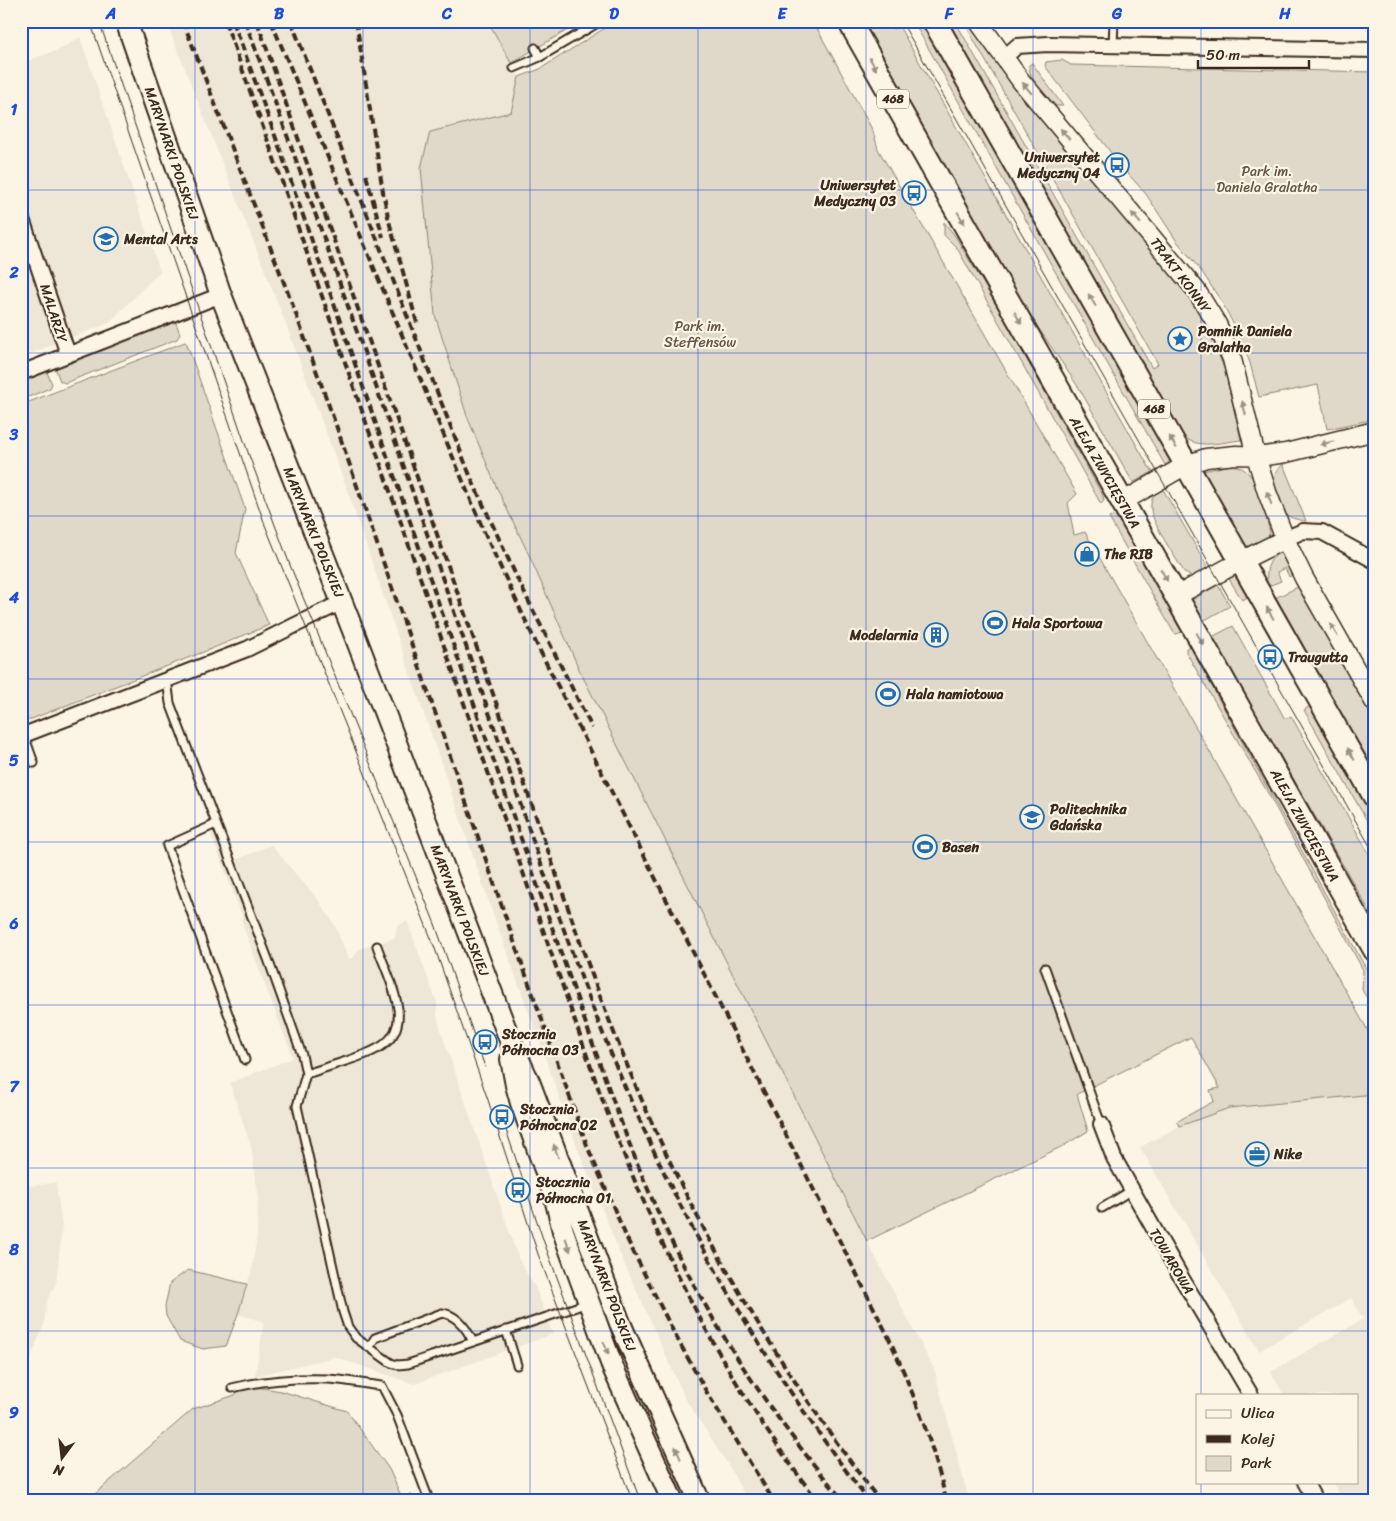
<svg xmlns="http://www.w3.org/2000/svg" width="1396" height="1521" viewBox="0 0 1396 1521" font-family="Sriracha,sans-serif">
	<rect width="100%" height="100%" fill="#fcf5e5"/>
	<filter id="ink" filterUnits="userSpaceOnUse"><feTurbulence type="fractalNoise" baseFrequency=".02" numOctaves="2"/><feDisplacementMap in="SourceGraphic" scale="10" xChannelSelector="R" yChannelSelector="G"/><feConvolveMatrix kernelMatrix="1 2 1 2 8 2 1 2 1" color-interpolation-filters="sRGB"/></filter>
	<g filter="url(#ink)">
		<!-- built -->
		<path fill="#eee6d6" d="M166,21H488L514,68L519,77L511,112L430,132L435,315L467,416L496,486L529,555L579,669L867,1241L934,1369L969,1500H747L729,1466L686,1400L620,1254L580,1154L492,911L345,484L284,319Z
			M1026,21H1249V27L1032,23H1027Z
			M80,37L160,271L109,323L21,357V63L61,49Z
			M1071,515L1074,535L1085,532L1375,1043V1500H1342L1333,1482H1357V1395H1284L1271,1372L1363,1319L1351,1298L1259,1351L1140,1147L1180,1126L1229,1108L1191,1037L1077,1094L1088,1131L1065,1145Z
			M224,830L236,860L271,845L319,901L334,924L349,959L354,957L359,949L395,938L397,926L407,921L437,1003V1016L442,1034L519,1260L536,1289L553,1334L414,1384L335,1357L255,1376L264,1322L238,1314L252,1269L257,1234L258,1193L251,1147L230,1083L293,1058L247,937L241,920L242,916L211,835Z
			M21,1161L29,1186L56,1183L62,1228L56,1284L47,1300L44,1325L21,1381Z"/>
		<!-- green -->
		<path fill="#e0d8c8" stroke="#8e8173" d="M488,21H583L511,63Z
			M616,21H813L873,131L878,149L1077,494L1068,503L1074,535L1085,532L1375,1043V1094L1229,1108L1180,1126L1176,1122L1214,1101L1210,1090L1220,1088L1191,1037L1077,1094L1088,1131L1065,1145L867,1241L579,669L529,555L496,486L467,416L435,315L421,168L430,132L511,112L519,77L540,69Z
			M863,21H888L893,29L899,26L1149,467H1150L1153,472L1134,482L1132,481L1079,388L1031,317Z
			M913,21H921L1170,461L1165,465Z
			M948,21H955L1152,368L1158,364L963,21H971L988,50L1025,99L1132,225L1202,311L1225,371L1241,440C1222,442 1198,450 1183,436Z
			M1062,60L1071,65L1375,72V419L1327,429L1318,385L1259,397L1250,363L1240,337L1223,304L1202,272L1176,240L1146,194L1121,166L1045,66L1046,62Z
			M1032,63L1063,106H1056C1046,94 1029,82 1029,65Z
			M944,222L955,236L997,306L1103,496L1104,501L1101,504L957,248L944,235Z
			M175,320L180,334L177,339L65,383L60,381L55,367Z
			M185,342L187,344L245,509L236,553L269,625L211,649L21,723V405Z
			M46,370L52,384L50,388L21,400V380Z
			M1283,464L1306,521C1300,520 1292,519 1287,515C1276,507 1271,486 1276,473C1277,470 1281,467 1283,464Z
			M1231,465C1260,467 1263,509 1270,532L1268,537L1248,550L1203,471Z
			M1161,486L1210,571L1194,578L1185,573C1177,561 1152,522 1151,510C1150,500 1154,493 1161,486Z
			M1113,516L1118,519L1182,632L1176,634L1174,633L1109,518Z
			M1280,552L1292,575L1289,577L1285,568L1277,572L1281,581L1268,586C1265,572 1267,560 1280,552Z
			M1236,575L1248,597L1242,600L1229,579Z
			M1218,585L1230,606L1203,621L1192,600Z
			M1298,587L1375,722V772L1275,598Z
			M1233,626L1285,719L1291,716L1375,864V921L1212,637Z
			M1190,646L1375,985V1012L1362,990L1363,970L1269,795L1186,652V648Z
			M1312,705L1375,819V835L1304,710Z
			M188,1270L247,1284L238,1314L226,1346L203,1349L180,1341L166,1316L165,1306L170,1283Z
			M257,1387L281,1391L347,1411L389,1469L402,1498L411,1494L413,1500H88L193,1409L235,1395L240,1390Z"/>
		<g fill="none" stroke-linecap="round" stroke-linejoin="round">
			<!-- service casing -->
			<g stroke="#3b2a1e" stroke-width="11">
				<path id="service" d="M1113,45L1114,21
					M535,48L540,57
					M514,68L540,57L601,21
					M167,679L170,703L268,959L302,1055L306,1074
					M24,735L34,763
					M216,824L167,846L245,1060
					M377,946C384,966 395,987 398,1009C402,1044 373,1052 346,1061C333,1065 319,1070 306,1074L297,1106L343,1312L348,1327L356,1338L391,1363L398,1365L408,1364L588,1303
					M1045,968L1101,1124
					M1102,1208L1132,1190
					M506,1330L517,1365
					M369,1347L375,1338L442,1313C457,1315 467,1329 473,1342
					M232,1388C263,1380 296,1378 328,1379C346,1380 364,1384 382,1386L397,1415L429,1500"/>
			</g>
			<!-- minor casing -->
			<g stroke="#3b2a1e" stroke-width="18">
				<path id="minor" d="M1004,58L1017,46L1048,44L1375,50
					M21,216L68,354
					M21,373L221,295
					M1285,539L1303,531L1322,532L1375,561
					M21,736L247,649L342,602
					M1101,1124L1114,1158L1181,1277L1251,1395
					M1305,1482L1315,1500"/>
			</g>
			<!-- tertiary casing -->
			<g stroke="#3b2a1e" stroke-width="21">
				<path id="tertiary" d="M978,21L1021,81L1196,290L1217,324L1232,359L1256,456L1267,492L1285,539L1304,578L1375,703
					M1122,502L1186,465L1206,458L1236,455L1265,456L1286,453L1375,431
					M1176,596L1241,561L1285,539"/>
			</g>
			<!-- secondary casing -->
			<g stroke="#3b2a1e" stroke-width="24">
				<path id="secondary" d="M126,21L221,295L354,633L510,1040L530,1084L620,1323L699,1500
					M511,1059L516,1085L521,1103L555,1198L563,1231L577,1270L613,1368L672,1500"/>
			</g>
			<!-- primary casing -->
			<g stroke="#3b2a1e" stroke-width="26">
				<path id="primary" d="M849,21L1176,596L1375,950
					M934,21L1375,797"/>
			</g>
			<!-- service -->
			<use href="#service" stroke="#fcf5e5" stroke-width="7"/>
			<!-- minor -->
			<use href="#minor" stroke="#fcf5e5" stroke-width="14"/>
			<!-- tertiary -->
			<use href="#tertiary" stroke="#fcf5e5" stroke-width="18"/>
			<!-- secondary -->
			<use href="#secondary" stroke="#fcf5e5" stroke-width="20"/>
			<!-- primary -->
			<use href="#primary" stroke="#fcf5e5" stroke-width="22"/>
			<!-- tram -->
			<path stroke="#3b2a1e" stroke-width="1" d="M90,21L265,525L433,943L488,1100L538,1254L632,1500
				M99,21L250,458L290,565L435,924L485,1067
				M901,21L1375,855
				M504,1124L545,1245L640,1500"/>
			<!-- rail -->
			<path stroke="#3b2a1e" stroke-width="4" stroke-dasharray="8 4" stroke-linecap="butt" d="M183,21L293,306L337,428L517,950L588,1148L628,1241L673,1331L706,1391L773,1500
				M225,21L271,150L601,1096C656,1242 721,1376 817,1500
				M233,21L277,141L596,1053C626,1138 658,1223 703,1301C743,1372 790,1438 843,1500
				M245,21C329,246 406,474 485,701C536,846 581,994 646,1134C705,1264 781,1386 868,1500
				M257,21L580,942C601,1000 623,1058 648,1114C709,1252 788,1380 879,1500
				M271,21L485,534L537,645L888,1336C912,1389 933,1443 946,1500
				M291,21L471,478L518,580L592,728
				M356,21L383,192L389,221L417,323
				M366,175L383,237"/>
		</g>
		<!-- one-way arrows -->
		<defs><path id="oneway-solid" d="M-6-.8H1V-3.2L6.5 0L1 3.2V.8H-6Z" transform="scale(1.25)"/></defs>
		<g fill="#9c9082">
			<use href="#oneway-solid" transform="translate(873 64) rotate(61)"/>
			<use href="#oneway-solid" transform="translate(1027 88) rotate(-130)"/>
			<use href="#oneway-solid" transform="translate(1065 134) rotate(-130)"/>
			<use href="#oneway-solid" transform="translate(961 218) rotate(60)"/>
			<use href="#oneway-solid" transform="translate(1136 218) rotate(-130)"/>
			<use href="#oneway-solid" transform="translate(1092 300) rotate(-120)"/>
			<use href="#oneway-solid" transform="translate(1018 318) rotate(60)"/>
			<use href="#oneway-solid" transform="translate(1244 408) rotate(-104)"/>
			<use href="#oneway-solid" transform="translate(1173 442) rotate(-120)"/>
			<use href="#oneway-solid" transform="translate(1327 443) rotate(166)"/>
			<use href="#oneway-solid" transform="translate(1269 498) rotate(-111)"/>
			<use href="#oneway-solid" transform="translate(1164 575) rotate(60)"/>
			<use href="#oneway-solid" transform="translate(1270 613) rotate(-120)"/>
			<use href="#oneway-solid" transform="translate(1334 630) rotate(-119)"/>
			<use href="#oneway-solid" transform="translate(1200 639) rotate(61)"/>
			<use href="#oneway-solid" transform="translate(1351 754) rotate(-120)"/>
			<use href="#oneway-solid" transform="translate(556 1151) rotate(-110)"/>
			<use href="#oneway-solid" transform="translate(568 1245) rotate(71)"/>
			<use href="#oneway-solid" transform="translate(606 1348) rotate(69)"/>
			<use href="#oneway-solid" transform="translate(678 1453) rotate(-114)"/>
		</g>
	</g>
	<!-- grid -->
	<path fill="none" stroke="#1d4ed8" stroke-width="1" stroke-opacity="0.55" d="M195,21V1500M363,21V1500M530,21V1500M698,21V1500M866,21V1500M1033,21V1500M1201,21V1395M21,190H1375M21,353H1375M21,516H1375M21,679H1375M21,842H1375M21,1005H1375M21,1168H1375M21,1331H1375M1201,1482V1500"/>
	<!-- icons -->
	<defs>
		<g id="bus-ring" transform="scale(1.25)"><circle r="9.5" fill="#fcf5e5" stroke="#1f6fb2" stroke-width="1.5"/><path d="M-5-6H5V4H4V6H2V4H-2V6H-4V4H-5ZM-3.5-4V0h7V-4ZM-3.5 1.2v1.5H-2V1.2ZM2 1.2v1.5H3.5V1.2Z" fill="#1f6fb2"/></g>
		<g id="school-ring" transform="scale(1.25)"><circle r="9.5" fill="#fcf5e5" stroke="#1f6fb2" stroke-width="1.5"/><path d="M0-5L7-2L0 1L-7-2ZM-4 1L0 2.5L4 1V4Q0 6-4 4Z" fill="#1f6fb2"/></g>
		<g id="sight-ring" transform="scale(1.25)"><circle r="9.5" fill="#fcf5e5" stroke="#1f6fb2" stroke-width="1.5"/><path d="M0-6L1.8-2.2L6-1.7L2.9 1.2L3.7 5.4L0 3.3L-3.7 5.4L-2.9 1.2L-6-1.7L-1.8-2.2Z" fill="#1f6fb2"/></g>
		<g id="shop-ring" transform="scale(1.25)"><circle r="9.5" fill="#fcf5e5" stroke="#1f6fb2" stroke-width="1.5"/><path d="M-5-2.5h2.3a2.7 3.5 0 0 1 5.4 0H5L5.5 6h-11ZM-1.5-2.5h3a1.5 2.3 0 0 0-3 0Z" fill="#1f6fb2"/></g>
		<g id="stadium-ring" transform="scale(1.25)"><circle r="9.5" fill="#fcf5e5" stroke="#1f6fb2" stroke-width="1.5"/><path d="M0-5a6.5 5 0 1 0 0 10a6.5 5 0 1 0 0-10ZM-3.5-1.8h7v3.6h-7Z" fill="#1f6fb2"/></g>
		<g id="building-ring" transform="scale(1.25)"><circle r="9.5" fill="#fcf5e5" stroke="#1f6fb2" stroke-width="1.5"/><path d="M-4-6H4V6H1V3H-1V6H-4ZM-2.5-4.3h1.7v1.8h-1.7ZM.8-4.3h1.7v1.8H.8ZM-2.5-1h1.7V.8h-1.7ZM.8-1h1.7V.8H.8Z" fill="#1f6fb2"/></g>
		<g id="university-ring" transform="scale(1.25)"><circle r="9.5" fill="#fcf5e5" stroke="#1f6fb2" stroke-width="1.5"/><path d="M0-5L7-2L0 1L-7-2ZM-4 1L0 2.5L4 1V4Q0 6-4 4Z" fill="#1f6fb2"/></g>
		<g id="office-ring" transform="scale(1.25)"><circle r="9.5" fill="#fcf5e5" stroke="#1f6fb2" stroke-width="1.5"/><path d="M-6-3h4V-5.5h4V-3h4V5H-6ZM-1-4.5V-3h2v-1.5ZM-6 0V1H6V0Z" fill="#1f6fb2"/></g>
	</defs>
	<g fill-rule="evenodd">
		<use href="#bus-ring" x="1117" y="165"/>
		<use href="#bus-ring" x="914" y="193"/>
		<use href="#school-ring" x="106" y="239"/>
		<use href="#sight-ring" x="1180" y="339"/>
		<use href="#shop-ring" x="1087" y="554"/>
		<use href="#stadium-ring" x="995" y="623"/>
		<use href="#building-ring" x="936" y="635"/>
		<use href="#bus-ring" x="1270" y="657"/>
		<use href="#stadium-ring" x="888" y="694"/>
		<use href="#university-ring" x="1032" y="817"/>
		<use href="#stadium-ring" x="925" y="847"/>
		<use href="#bus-ring" x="485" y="1042"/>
		<use href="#bus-ring" x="502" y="1117"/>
		<use href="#office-ring" x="1257" y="1154"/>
		<use href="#bus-ring" x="518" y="1190"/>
	</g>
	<g text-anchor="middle" stroke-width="4.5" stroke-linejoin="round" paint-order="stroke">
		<!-- shield labels -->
		<g fill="#fcf5e5" stroke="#75675a" stroke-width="1">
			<rect x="877" y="89.5" width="32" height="19" rx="4"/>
			<rect x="1138" y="399.5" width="32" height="19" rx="4"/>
		</g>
		<g font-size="12" font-weight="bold" fill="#3b2a1e">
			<text x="893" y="103">468</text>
			<text x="1154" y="413">468</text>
		</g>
		<!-- street labels -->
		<g font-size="14" fill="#3b2a1e" stroke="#fcf5e5">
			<text transform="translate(172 153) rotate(71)" y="5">MARYNARKI POLSKIEJ</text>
			<text transform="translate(1181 275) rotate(53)" y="5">TRAKT KONNY</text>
			<text transform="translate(54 313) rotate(72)" y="5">MALARZY</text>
			<text transform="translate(1105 472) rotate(60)" y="5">ALEJA ZWYCIĘSTWA</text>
			<text transform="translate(314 532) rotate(68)" y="5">MARYNARKI POLSKIEJ</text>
			<text transform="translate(1305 825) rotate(61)" y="5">ALEJA ZWYCIĘSTWA</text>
			<text transform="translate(460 910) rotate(69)" y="5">MARYNARKI POLSKIEJ</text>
			<text transform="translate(1172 1261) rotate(60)" y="5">TOWAROWA</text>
			<text transform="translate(607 1285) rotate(69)" y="5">MARYNARKI POLSKIEJ</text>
		</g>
		<!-- poi labels -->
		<g font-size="14" font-weight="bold" fill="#3b2a1e" stroke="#fcf5e5" text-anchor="start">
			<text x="1100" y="162" text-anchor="end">Uniwersytet<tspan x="1100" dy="16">Medyczny 04</tspan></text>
			<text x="896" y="190" text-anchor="end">Uniwersytet<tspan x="896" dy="16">Medyczny 03</tspan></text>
			<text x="124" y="244">Mental Arts</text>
			<text x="1198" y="336">Pomnik Daniela<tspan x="1198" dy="16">Gralatha</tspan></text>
			<text x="1104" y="559">The RIB</text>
			<text x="1012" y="628">Hala Sportowa</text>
			<text x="918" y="640" text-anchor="end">Modelarnia</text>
			<text x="1288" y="662">Traugutta</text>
			<text x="906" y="699">Hala namiotowa</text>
			<text x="1050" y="814">Politechnika<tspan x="1050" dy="16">Gdańska</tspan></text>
			<text x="942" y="852">Basen</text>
			<text x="502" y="1039">Stocznia<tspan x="502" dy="16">Północna 03</tspan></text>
			<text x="520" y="1114">Stocznia<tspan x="520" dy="16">Północna 02</tspan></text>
			<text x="1274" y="1159">Nike</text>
			<text x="536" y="1187">Stocznia<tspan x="536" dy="16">Północna 01</tspan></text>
		</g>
		<!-- park labels -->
		<g font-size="14" fill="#645648" stroke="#fcf5e5">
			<text x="1267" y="176">Park im.<tspan x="1267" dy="16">Daniela Gralatha</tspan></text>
			<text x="700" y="331">Park im.<tspan x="700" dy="16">Steffensów</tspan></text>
		</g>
	</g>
	<!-- margin -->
	<rect width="1396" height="1521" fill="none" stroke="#fcf5e5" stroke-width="55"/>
	<!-- legend -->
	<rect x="1196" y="1394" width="162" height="90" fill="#fcf5e5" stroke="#afa495"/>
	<rect x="1206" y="1410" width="25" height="8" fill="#fcf5e5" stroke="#afa495"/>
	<text x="1241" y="1418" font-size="15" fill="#3b2a1e">Ulica</text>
	<rect x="1206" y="1435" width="25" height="8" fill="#3b2a1e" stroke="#afa495"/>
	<text x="1241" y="1444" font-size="15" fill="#3b2a1e">Kolej</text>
	<rect x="1206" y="1456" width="25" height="15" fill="#e0d8c8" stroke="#afa495"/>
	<text x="1241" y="1468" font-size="15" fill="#3b2a1e">Park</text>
	<!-- north arrow -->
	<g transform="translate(62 1458) rotate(195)" stroke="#fcf5e5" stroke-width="4" paint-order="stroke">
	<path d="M0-4L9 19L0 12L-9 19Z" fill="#3b2a1e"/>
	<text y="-8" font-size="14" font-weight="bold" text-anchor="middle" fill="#3b2a1e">N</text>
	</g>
	<!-- scale -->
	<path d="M1198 60v8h111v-8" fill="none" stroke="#3b2a1e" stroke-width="2.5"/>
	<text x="1206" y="60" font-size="15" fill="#3b2a1e" stroke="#fcf5e5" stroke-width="4" paint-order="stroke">50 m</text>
	<rect x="28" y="28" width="1340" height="1466" fill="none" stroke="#1d4ed8" stroke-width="2"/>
	<g font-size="16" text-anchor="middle" font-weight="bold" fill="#1d4ed8">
		<text x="111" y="19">A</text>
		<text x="279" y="19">B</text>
		<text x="447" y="19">C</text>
		<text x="614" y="19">D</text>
		<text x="782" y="19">E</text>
		<text x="949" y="19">F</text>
		<text x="1117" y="19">G</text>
		<text x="1285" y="19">H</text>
		<text x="14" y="115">1</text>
		<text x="14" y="278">2</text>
		<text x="14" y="440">3</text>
		<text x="14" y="603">4</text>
		<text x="14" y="766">5</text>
		<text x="14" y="929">6</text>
		<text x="14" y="1092">7</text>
		<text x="14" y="1255">8</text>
		<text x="14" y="1418">9</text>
	</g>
</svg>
